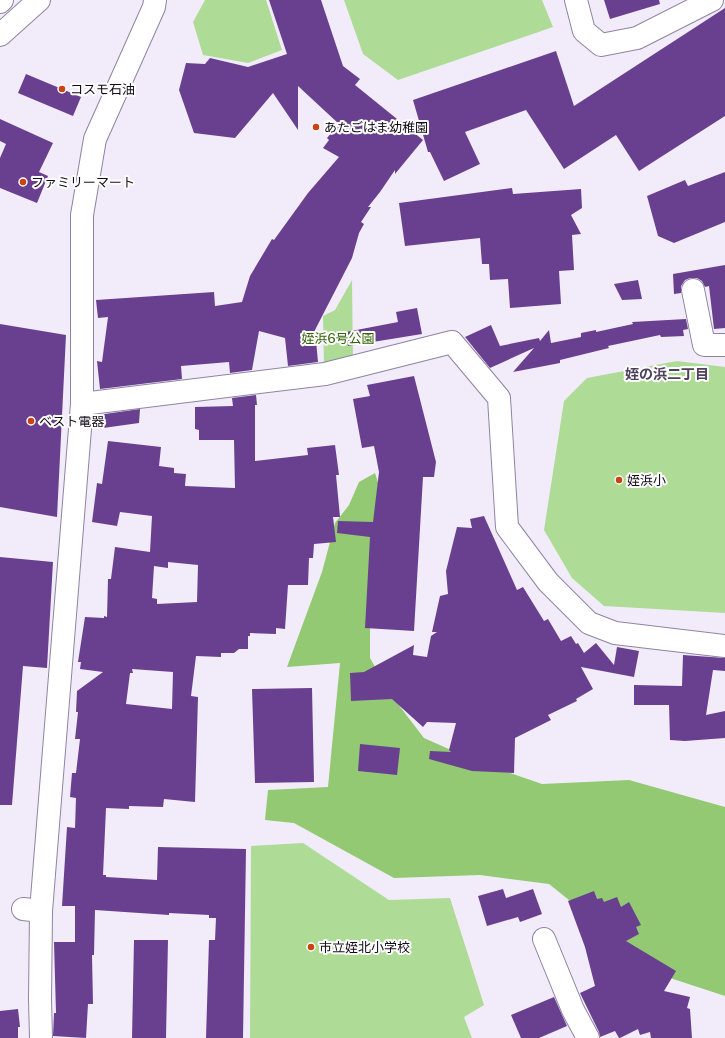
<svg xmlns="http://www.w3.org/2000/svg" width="725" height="1038" viewBox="0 0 725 1038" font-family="'Public Sans','Noto Sans JP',sans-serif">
	<rect width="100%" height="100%" fill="#f2ecfa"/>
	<!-- green -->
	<path fill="#aedb96" d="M205,0H266L282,50L248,63L203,55L193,22Z
		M344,0H542L553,27L398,80L363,54Z
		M352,280L353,360L324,366L323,316L335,310Z
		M677,361L725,367V613L604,606L572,578L544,530L564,401L587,378Z
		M303,843L389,900L450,898L484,1005L464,1017L472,1038H250L251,846Z"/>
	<!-- forest -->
	<path fill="#92c972" d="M375,473L383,498L370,599V658L391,695L424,738L478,762L542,784L629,780L725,807V996L664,976L549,884L480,875L394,878L294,823L265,820L268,790L328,787L340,663L287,667L322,572L335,523L349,505L359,482Z"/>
	<!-- building -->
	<path fill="#694090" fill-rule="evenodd" d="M269,0H321L343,66L360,79L355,85L423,140L395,174V170L380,192L368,207H371L361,222L364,224L359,233L352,258L315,330L318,362L288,366L285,338L259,331L252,370L230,373L229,362L181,366L182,379L100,389L97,361L102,362L108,317L98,318L96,300L214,292L215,306L242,302L250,276L272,239L274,240L308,193L339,157L323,148L329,140L327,138L339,124L298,86V130L273,93L235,138L194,133L179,90L186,63L205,64L210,58L248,67L287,54Z
		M604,0H659L660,4L610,19Z
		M725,8V116L639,171L616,135L564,169L526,110L465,132L480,164L444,181L430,152H428L413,100L556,51L574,106Z
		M26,74L81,97L73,116L18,93Z
		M0,119L53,143L39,172L48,176L37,203L0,188V158L6,144L0,141Z
		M725,172V222L674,243L658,236L647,196L685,180L688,186Z
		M512,188L513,194L581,189L582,208L571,215L581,234L572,235L574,270L559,271L561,304L510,308L508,279L490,280L489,264H482L480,238L405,246L399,203Z
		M725,265V328L714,329L709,286L705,287L702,281L697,278H690L685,280L681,286V293L674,294L673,274Z
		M638,280L642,299L622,300L614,284Z
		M417,308L422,334L348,346L346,332L398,322L396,312Z
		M686,319L688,329L683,330L684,336L661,337L660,335L608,346L609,348L560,360V363L513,372L534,348L490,368L465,337L491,325L500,346L539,338L540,341L549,330L551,343L581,337V333L596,330V332L633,324L632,322Z
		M0,324L66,335L57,517L0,507Z
		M414,376L436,462L434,477H423L414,631L365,628L370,537L337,533L338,521L373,522L379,472L374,446L362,448L353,399L370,396L367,385Z
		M256,395L257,405H255V461L308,455L307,448L335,445L339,475H336L340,517H333L336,542L314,544L313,558H309L308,585H288L285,629L276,628V634L250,633V636H248V649H239L234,653H221V657L196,656L191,696L198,697L195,802L164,799L163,807L129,806V809L106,808L103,875H106V877L157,880L158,847L246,849L243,1038H206L209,940H215L216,918H209V915L169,913V915L95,910L94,955H92L93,1004H88L86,1038L53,1036L54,1013H56L54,942H75V906H62L67,827L75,828L76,798L70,797L72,773H76L80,739H75L78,712H76L77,691L103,672L80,669L81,662H78L85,617L104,618V616L107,617L108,579H111L115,547L150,552L152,516L120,512L117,526L92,522L97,483L102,484L108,441L161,447L159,466L174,468V473L186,474L185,486L235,488L234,440H199V430L195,429V407L233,406L232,398ZM168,562L198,565L197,602L157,604V599L152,598L154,566L168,568ZM132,669L173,672L172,709L126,704L130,673H133Z
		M140,409L139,423L96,429L98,415Z
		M484,516L517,590L523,587L544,621L548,619L561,641L571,636L576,644L578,643L584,653L596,643L614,665L617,647L639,651L634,677L581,667L593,689L576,699L577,701L548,715L551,720L515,738L514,773L472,771L429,759L430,751L451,752L449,750L456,723L427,722L423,727L392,699L351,701L350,673L364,672L414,645L413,655L427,657L431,636L437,632H432L440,596L448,594L446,571L457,527L472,528L470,519Z
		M0,557L53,562L47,668L23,666L12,805H0Z
		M683,655L725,658V671L713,670L706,715L725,711V738L685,741L670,740L669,705H634V685L682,686Z
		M312,688L314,782L255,783L252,689Z
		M360,744L400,748L397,775L358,771Z
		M503,889L506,898L533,889L542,914L520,922L518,917L487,926L478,896Z
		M594,891L597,899L602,898L604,902L617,897L621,907L629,902L641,925L636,927L639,934L626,941L676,971L664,991L690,997L687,1008L690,1009L692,1038H651L650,1032L640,1035L638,1029L620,1038H619L615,1031L600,1037L599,1032L580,993L595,986L585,947L568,901Z
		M134,940H168L166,1038H132Z
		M554,997L567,1026L539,1038H521L511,1015Z
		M18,1009L20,1027H18V1038H0V1011Z"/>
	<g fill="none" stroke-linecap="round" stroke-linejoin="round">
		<!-- minor casing -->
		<g stroke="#9083a2" stroke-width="24">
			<path id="minor" d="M576,0L584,31L601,45L637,38L712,0
				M0,2L2,0
				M0,35L39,0
				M693,290L704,345H725
				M82,404L325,374L452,342L499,398L507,527L548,582L589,623L615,633L725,646
				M23,909L41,911
				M544,939L573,1010L588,1038
				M41,1038L40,999L41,911L82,404V215L95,139L154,7L155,0"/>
		</g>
		<!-- minor -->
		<use href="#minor" stroke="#fff" stroke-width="22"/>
	</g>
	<!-- markers -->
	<g fill="#ca4310" stroke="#fdfdfd" stroke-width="1.5">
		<circle cx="62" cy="89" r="4"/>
		<circle cx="316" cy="127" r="4"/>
		<circle cx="23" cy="182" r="4"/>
		<circle cx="31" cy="421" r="4"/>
		<circle cx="619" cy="480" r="4"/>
		<circle cx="311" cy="947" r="4"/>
	</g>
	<g text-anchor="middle" stroke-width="4" stroke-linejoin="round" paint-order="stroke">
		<!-- poi labels -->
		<g font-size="13" fill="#110c17" stroke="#fdfdfd" text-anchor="start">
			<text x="70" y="94">コスモ石油</text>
			<text x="324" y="132">あたごはま幼稚園</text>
			<text x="31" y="187">ファミリーマート</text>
			<text x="39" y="426">ベスト電器</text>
			<text x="627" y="485">姪浜小</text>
			<text x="319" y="952">市立姪北小学校</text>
		</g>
		<!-- park labels -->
		<g font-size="13" fill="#326406" stroke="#fdfdfd">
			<text x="338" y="343">姪浜6号公園</text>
		</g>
		<!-- neighbourhood labels -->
		<g font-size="14" font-weight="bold" fill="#4d415d" stroke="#fdfdfd">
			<text x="667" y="379">姪の浜二丁目</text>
		</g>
	</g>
</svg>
